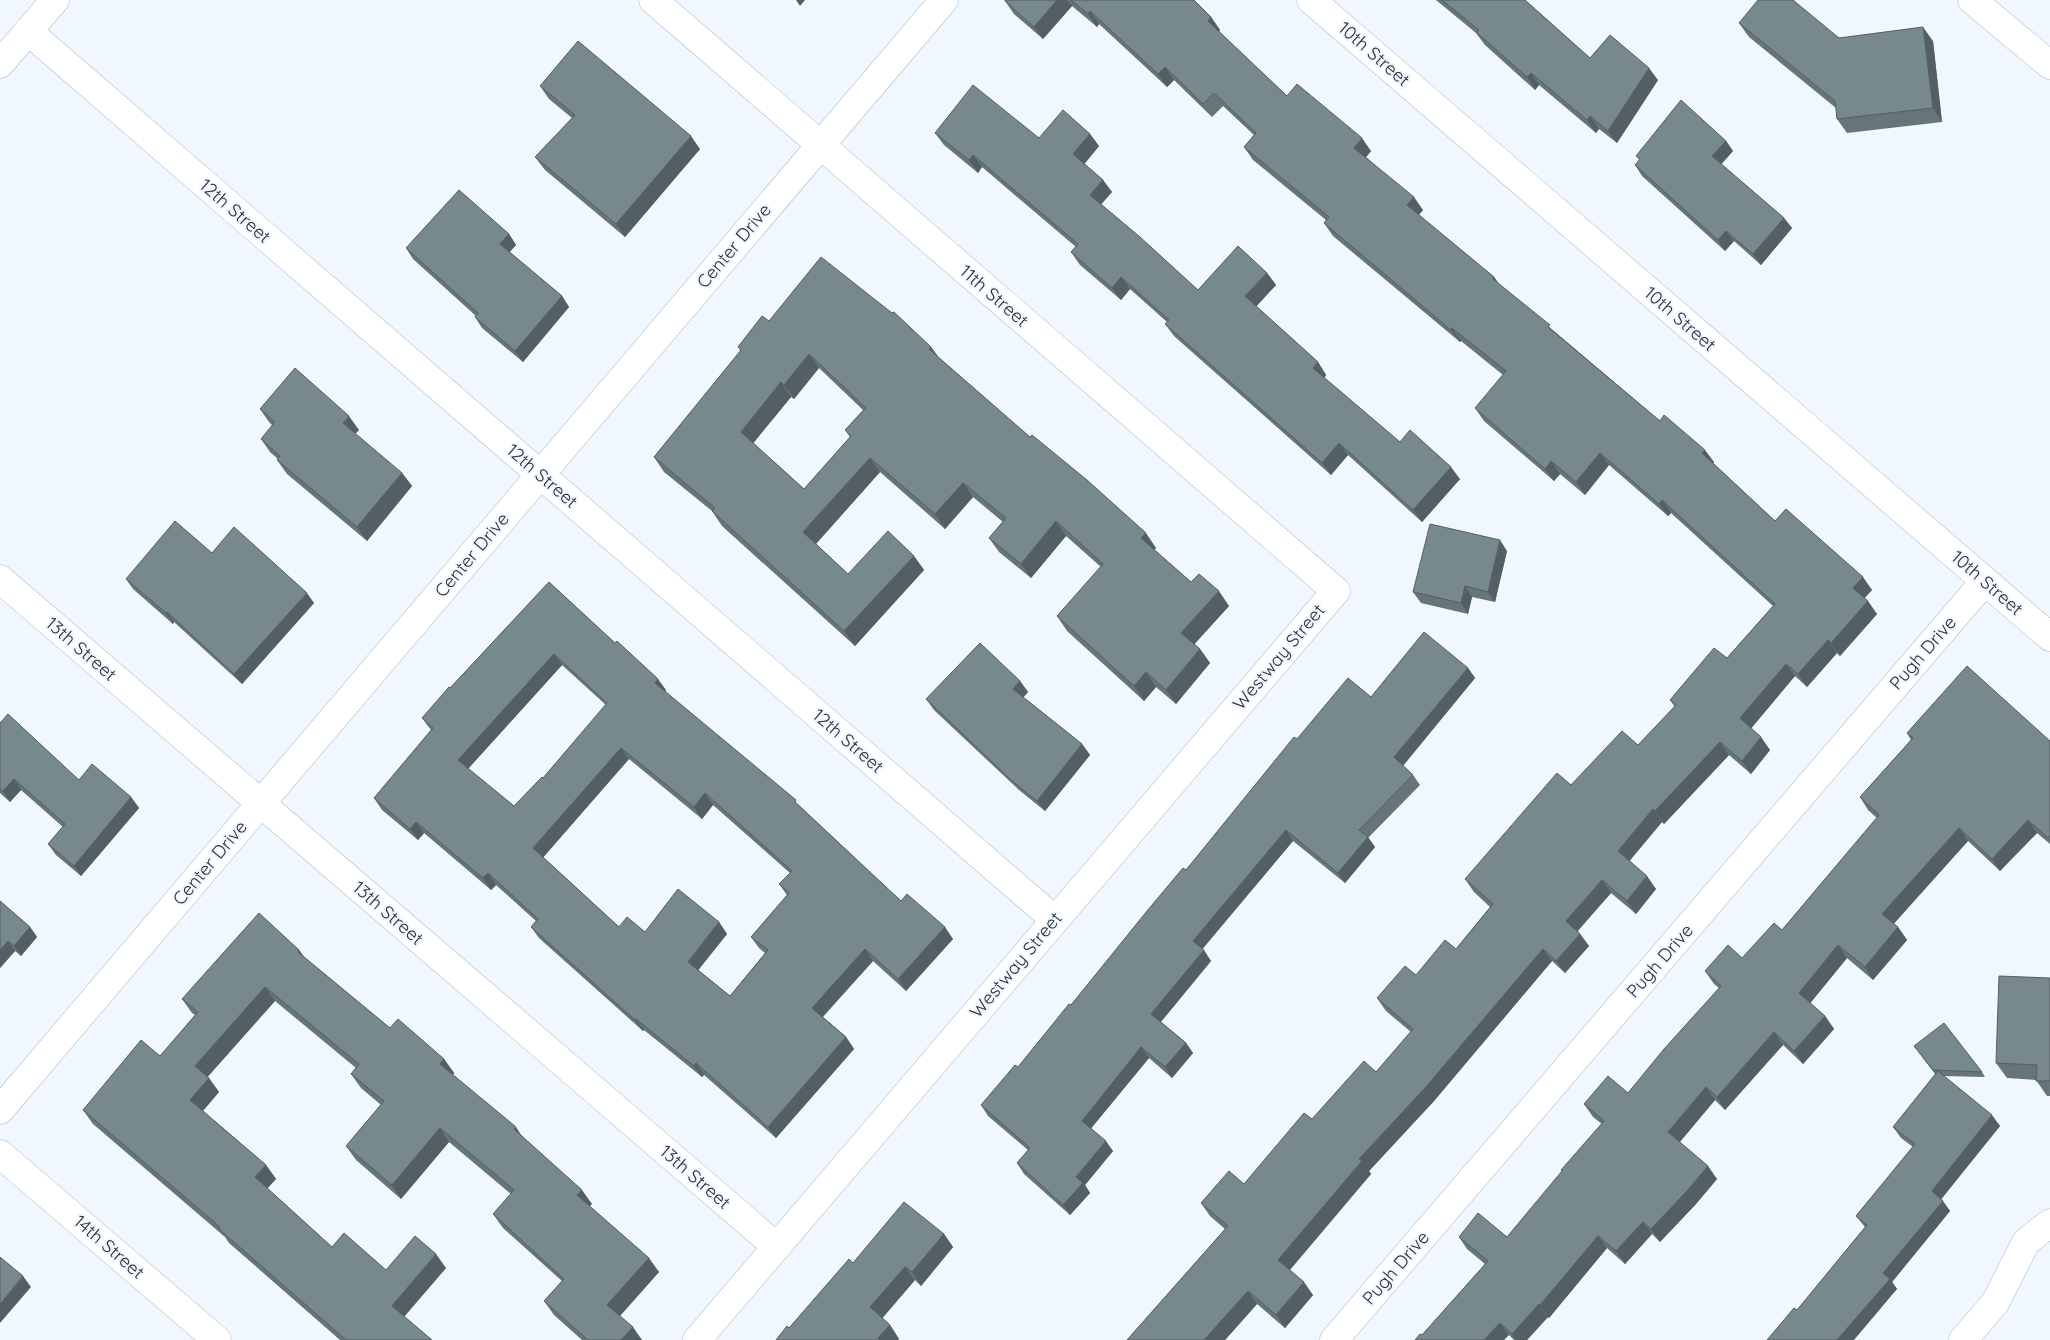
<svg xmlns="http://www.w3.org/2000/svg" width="2050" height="1340" viewBox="0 0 2050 1340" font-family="Quicksand,sans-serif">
	<rect width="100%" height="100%" fill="#f0f7ff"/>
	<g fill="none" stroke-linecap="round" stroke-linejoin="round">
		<!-- minor casing -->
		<g stroke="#aeb9c6" stroke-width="29">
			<path id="minor" d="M653,0L1336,591L697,1340
				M1311,0L2050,637
				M1972,0L2050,65
				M28,31L1055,920
				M0,64L55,0
				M0,579L777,1247
				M0,1110L944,0
				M0,1154L217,1340
				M1334,1340L1985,581
				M1963,1340L1995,1303L2026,1242L2050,1223"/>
		</g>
		<!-- minor -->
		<use href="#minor" stroke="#fff" stroke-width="28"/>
	</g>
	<!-- wall -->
	<path fill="#66757b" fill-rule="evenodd" d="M1005,0H1194L1211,17L1220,30L1219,32L1287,96L1371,151L1366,157L1423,210L1419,215L1494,277L1500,285L1660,421L1714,462L1713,463L1775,521L1872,590L1864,598L1877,614L1840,656L1837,653L1807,687L1795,676L1751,728L1770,750L1751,774L1729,755L1664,824L1662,822L1629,861L1656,889L1636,914L1611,893L1578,931L1589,946L1565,973L1552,961L1434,1101L1369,1171L1371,1174L1290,1270L1313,1295L1285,1328L1257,1304L1225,1340H1127L1225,1229L1210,1216L1201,1203L1244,1184L1312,1119L1376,1072L1411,1032L1386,1011L1377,998L1416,975L1456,949L1490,907L1474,892L1465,879L1571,785L1638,745L1675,707L1670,700L1727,658L1773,606L1671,513L1668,516L1609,465L1585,495L1560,474L1554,481L1484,421L1475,408L1503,375L1461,341L1460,342L1333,236L1324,223L1326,220L1253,160L1244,147L1254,135L1223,106L1212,117L1174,80L1167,87L1099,24L1097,27L1072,6L1043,39L1014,14L1005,1Z
		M1436,0H1525L1590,58L1658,80L1617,143L1599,129L1596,133L1539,85L1535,90L1485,45L1476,33Z
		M1739,23L1839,38L1933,41L1942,122L1847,133L1837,119L1836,108L1749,37Z
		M540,86L700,149L625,237L545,170L535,157L572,118L549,99Z
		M935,133L1039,138L1090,134L1099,146L1084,164L1103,180L1112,192L1101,204L1198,290L1267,273L1276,285L1256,306L1318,362L1326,375L1324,378L1400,442L1460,479L1422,522L1348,455L1331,475L1174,336L1165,324L1167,322L1130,289L1121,300L1080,265L1071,252L1076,247L982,167L978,173L944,145Z
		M1726,141L1733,151L1721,164L1784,218L1792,228L1761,265L1734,241L1725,251L1642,176L1635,165L1640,160L1636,156Z
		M509,234L516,245L509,252L562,296L569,307L523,362L482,328L475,317L476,316L413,259L406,248Z
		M769,321L931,347L940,359L1156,548L1154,550L1191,582L1229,606L1194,644L1200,649L1210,663L1176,704L1156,687L1144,701L1067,631L1057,616L1101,567L1066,536L1031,578L999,552L989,538L1003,522L973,497L945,529L880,472L816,544L848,574L914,556L924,570L855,646L722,526L712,511L664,472L654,457L741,352L738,347ZM819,368L863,410L845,430L850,437L804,489L753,443L791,397L794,399Z
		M260,409L359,430L355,434L402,473L412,486L367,541L287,474L277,460L278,459L270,452L261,439L272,425L269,422Z
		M1507,551L1495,602L1472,597L1468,614L1421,603L1413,592Z
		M212,553L314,603L242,684L174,622L173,624L133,589L126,579Z
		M549,582L666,690L665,691L802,808L901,901L953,939L906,991L873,961L823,1017L846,1037L854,1049L776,1138L704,1075L702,1077L644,1030L643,1031L539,938L531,927L536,921L496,885L491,890L424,833L418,840L382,810L374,798L431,730L422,718ZM562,665L606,705L543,778L514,806L468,769ZM629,759L702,819L713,805L790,873L779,884L787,895L751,937L759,948L765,953L730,996L698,970L727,934L719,922L645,932L619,927L543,857Z
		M1468,668L1475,678L1403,766L1413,775L1420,785L1368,838L1375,847L1345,883L1293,841L1202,949L1211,961L1161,1022L1186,1043L1193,1053L1172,1078L1149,1058L1091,1128L1113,1151L1085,1185L1090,1193L1070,1215L1024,1174L1017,1163L1028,1150L988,1116L981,1105L1018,1067L1297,739L1371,697Z
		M1020,681L1028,692L1023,697L1082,744L1090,755L1045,811L1019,790L934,710L926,699Z
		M0,723L79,780L131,797L139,808L81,876L56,855L48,844L63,827L21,790L10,802L0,793Z
		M1907,733L2050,741V844L2037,833L2000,871L1968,841L1893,924L1898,927L1907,940L1873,980L1847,958L1810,1003L1825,1016L1834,1029L1803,1064L1783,1045L1725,1110L1715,1100L1680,1142L1717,1179L1696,1204L1660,1242L1652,1234L1625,1264L1607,1248L1549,1318L1548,1317L1527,1340H1514L1509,1335H1422L1485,1264L1467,1249L1459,1237H1507L1602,1124L1593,1117L1584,1104L1628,1093L1719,988L1714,984L1705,971L1742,958L1782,930L1877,818L1868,810L1860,797L1911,740Z
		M0,901L30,927L37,937L21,956L15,951L0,968Z
		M299,950L305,958L390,1028L444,1059L454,1073L453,1075L522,1136L592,1204L589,1206L659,1272L620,1316L642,1340H582L554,1315L544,1301L562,1281L503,1228L493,1214L511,1194L449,1142L401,1199L356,1160L346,1146L381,1105L361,1088L351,1074L356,1068L275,1001L207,1076L219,1092L203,1111L266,1165L276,1179L267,1188L332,1247L386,1270L446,1268L404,1317L432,1340H340L229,1243L225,1237L93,1124L83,1110L160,1056L195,1015L192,1013L182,999Z
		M2050,978V1096H2047L2036,1080L2007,1078L1996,1063Z
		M1914,1046L1982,1072L1985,1077L1943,1076L2000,1126L1941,1199L1950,1211L1892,1282L1897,1289L1797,1310L1865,1227L1856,1216L1913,1147L1901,1138L1893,1127L1935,1074Z
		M944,1234L953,1247L921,1286L915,1280L882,1318L890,1325L899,1339L789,1328L853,1263Z"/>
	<!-- shaded-wall -->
	<path fill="#535f64" d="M796,0H805L800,6Z
		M1057,0H1067L1072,6L1043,39L1034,27Z
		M1090,11L1099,24L1097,27L1088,14Z
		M1211,17L1220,30L1217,34L1208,21Z
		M1923,27L1933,41L1942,122L1933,108Z
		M1165,67L1174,80L1167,87L1158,74Z
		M1649,68L1658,80L1617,143L1608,131Z
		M1531,73L1539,85L1535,90L1527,77Z
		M1590,116L1599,129L1596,133L1587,120Z
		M1090,134L1099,146L1082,167L1073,154Z
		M691,136L700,149L625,237L616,224Z
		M1362,138L1371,151L1363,161L1354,148Z
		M1726,141L1733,151L1719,167L1712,156Z
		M973,155L982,167L978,173L969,160Z
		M1103,180L1112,192L1098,208L1090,195Z
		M1414,197L1423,210L1416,218L1407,205Z
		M1784,218L1792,228L1761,265L1753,254Z
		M1726,231L1734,241L1725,251L1718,240Z
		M509,234L516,245L507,255L500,244Z
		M1267,273L1276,285L1254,309L1245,296Z
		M1121,277L1130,289L1121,300L1112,288Z
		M1494,277L1503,290L1493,279Z
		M562,296L569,307L523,362L515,351Z
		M1452,328L1461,341L1460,342L1451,330Z
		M931,347L941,361L929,349Z
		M809,354L819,368L794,399L784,385Z
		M1318,362L1326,375L1322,381L1313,368Z
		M781,382L791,397L751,446L741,432Z
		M349,416L359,430L352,437L343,423Z
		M1339,443L1348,455L1331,475L1322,463Z
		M1705,450L1714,462L1711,466L1702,453Z
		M1600,453L1609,465L1585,495L1576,482Z
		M870,458L880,472L813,547L803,532Z
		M1551,461L1560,474L1554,481L1545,469Z
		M1451,467L1460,479L1422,522L1413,510Z
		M402,473L412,486L367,541L357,527Z
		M963,483L973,497L945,529L935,514Z
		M1662,500L1671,513L1668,516L1659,504Z
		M1056,521L1066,536L1031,578L1021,564Z
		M1146,533L1156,548L1151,553L1141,538Z
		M1500,540L1507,551L1495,602L1488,592Z
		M914,556L924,570L855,646L844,631Z
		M1863,577L1872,590L1862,601L1853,588Z
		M1465,586L1472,597L1468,614L1461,603Z
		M1219,591L1229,606L1191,648L1181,633Z
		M307,593L314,603L242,684L234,674Z
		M1868,601L1877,614L1840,656L1831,643Z
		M167,612L174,622L173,624L166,613Z
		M1828,640L1837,653L1807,687L1798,674Z
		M1200,649L1210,663L1176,704L1166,690Z
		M554,654L562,665L466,771L458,760Z
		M1786,664L1795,676L1749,731L1740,718Z
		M1468,668L1475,678L1401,768L1394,757Z
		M1146,672L1156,687L1144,701L1134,686Z
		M658,679L666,690L663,694L655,683Z
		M1020,681L1028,692L1021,700L1013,689Z
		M1761,737L1770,750L1751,774L1742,761Z
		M1720,742L1729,755L1664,824L1655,811Z
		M1082,744L1090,755L1045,811L1037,801Z
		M621,748L629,759L541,860L533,848Z
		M14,779L21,790L10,802L3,791Z
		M705,793L713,805L702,819L694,807Z
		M131,797L139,808L81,876L74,866Z
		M1653,809L1662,822L1627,864L1618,851Z
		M2028,820L2037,833L2000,871L1992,859Z
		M416,822L424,833L418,840L410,829Z
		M1959,828L1968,841L1891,927L1882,914Z
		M1286,830L1293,841L1200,952L1193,941Z
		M1368,837L1375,847L1345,883L1338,873Z
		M488,873L496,885L491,890L483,878Z
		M1647,876L1656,889L1636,914L1627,901Z
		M1602,880L1611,893L1575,933L1566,921Z
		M719,922L727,934L696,973L688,962Z
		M30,927L37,937L21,956L14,946Z
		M945,927L953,939L906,991L898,979Z
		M1898,927L1907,940L1873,980L1865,967Z
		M1580,934L1589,946L1565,973L1556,961Z
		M8,941L15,951L0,968V950Z
		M1838,945L1847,958L1808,1006L1799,993Z
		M865,949L873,961L820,1019L812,1008Z
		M1543,949L1552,961L1434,1101L1369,1171L1371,1174L1287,1273L1278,1260L1359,1159Z
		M299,950L309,964L298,952Z
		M1204,950L1211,961L1159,1024L1151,1014Z
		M265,987L275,1001L205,1080L195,1066Z
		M1825,1016L1834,1029L1803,1064L1794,1051Z
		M636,1019L644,1030L643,1031L635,1020Z
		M1774,1032L1783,1045L1725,1110L1717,1097Z
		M846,1037L854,1049L776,1138L768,1127Z
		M1186,1043L1193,1053L1172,1078L1165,1067Z
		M1141,1047L1149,1058L1089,1131L1082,1121Z
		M444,1059L454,1073L450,1078L440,1064Z
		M696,1063L704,1075L702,1077L694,1066Z
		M209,1078L219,1092L200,1114L190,1100Z
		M1706,1087L1715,1100L1677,1145L1668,1132Z
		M1992,1115L2000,1126L1939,1202L1932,1191Z
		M516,1127L525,1141L514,1129Z
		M440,1128L449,1142L401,1199L392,1185Z
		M1106,1141L1113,1151L1085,1185L1090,1193L1070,1215L1063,1205L1076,1177Z
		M266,1165L276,1179L265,1191L255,1177Z
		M1708,1166L1717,1179L1696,1204L1660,1242L1651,1229Z
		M582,1190L592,1204L587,1209L577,1195Z
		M1943,1201L1950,1211L1892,1282L1897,1289L1854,1340H1837L1883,1273Z
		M1643,1222L1652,1234L1625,1264L1616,1251Z
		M944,1234L953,1247L921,1286L912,1272Z
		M1598,1236L1607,1248L1549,1318L1540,1305Z
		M436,1254L446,1268L401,1320L392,1306Z
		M649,1258L659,1272L617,1319L607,1305Z
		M905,1267L915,1280L880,1321L870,1307Z
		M23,1276L31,1287L0,1323V1304Z
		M1304,1282L1313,1295L1285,1328L1276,1315Z
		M1248,1291L1257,1304L1225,1340H1204Z
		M1539,1304L1548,1317L1527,1340H1516L1512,1334Z
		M1500,1323L1509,1335L1504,1340H1484Z
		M890,1325L899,1339L898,1340H879L878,1338Z
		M633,1327L642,1340H621Z"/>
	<!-- building -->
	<path fill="#77888f" stroke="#535f64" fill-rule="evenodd" d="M1005,0H1057L1034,27L1005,1Z
		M1071,0H1194L1211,17L1208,21L1287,96L1297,84L1362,138L1354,148L1414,197L1407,205L1494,277L1493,279L1550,325L1548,327L1660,421L1664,415L1705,450L1702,453L1775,521L1786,509L1863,577L1853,588L1868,601L1831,643L1828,640L1798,674L1786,664L1740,718L1761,737L1742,761L1720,742L1655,811L1653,809L1618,851L1647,876L1627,901L1602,880L1566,921L1580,934L1556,961L1543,949L1425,1088L1359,1159L1362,1161L1278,1260L1304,1282L1276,1315L1248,1291L1204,1340H1127L1228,1226L1201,1203L1229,1171L1244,1184L1304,1113L1312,1119L1364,1061L1376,1072L1413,1029L1377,998L1405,966L1416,975L1445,940L1456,949L1493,904L1465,879L1557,773L1571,785L1622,731L1638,745L1676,705L1670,700L1714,648L1727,658L1775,604L1662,500L1659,504L1600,453L1576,482L1551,461L1545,469L1475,408L1506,371L1452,328L1451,330L1324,223L1329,217L1244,147L1256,133L1214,93L1203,104L1165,67L1158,74L1090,11L1088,14Z
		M1442,0H1525L1590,58L1610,35L1649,68L1608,131L1590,116L1587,120L1531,73L1527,77L1476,32L1479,30Z
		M1758,0H1793L1839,38L1923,27L1933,108L1837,119L1835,101L1739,23Z
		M578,41L691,136L616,224L535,157L575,115L540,86Z
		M973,85L1039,138L1063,110L1090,134L1073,154L1103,180L1090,195L1140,237L1198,290L1238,246L1267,273L1245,296L1318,362L1313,368L1400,442L1410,430L1451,467L1413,510L1339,443L1322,463L1165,324L1169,320L1121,277L1112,288L1071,252L1078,244L973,155L969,160L935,133Z
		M1681,100L1726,141L1712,156L1784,218L1753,254L1726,231L1718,240L1635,165L1640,159L1636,156Z
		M459,190L509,234L500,244L562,296L515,351L475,317L478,313L406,248Z
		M821,257L892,313L894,312L931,347L929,349L1030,437L1032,435L1087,480L1146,533L1141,538L1191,582L1199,574L1219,591L1181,633L1200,649L1166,690L1146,672L1134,686L1057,616L1103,564L1056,521L1021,564L989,538L1006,518L963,483L935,514L870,458L803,532L848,574L888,531L914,556L844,631L712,511L715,508L654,457L741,350L738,347L762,316L769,321ZM809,354L866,408L845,430L851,436L804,489L741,432L781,382L784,385Z
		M295,368L349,416L343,423L402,473L357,527L277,460L280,456L261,439L275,422L260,409Z
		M175,521L212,553L234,527L307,593L234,674L167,612L166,613L126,579Z
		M1430,524L1500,540L1488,592L1465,586L1461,603L1413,592Z
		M549,582L615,643L617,641L658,679L655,683L796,800L795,802L901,901L907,894L945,927L898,979L865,949L812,1008L846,1037L768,1127L696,1063L694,1066L636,1019L635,1020L531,927L538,919L488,873L483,878L416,822L410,829L374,798L433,728L422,718L449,687L450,688ZM554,654L607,703L543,778L542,777L514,806L458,760ZM621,748L694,807L705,793L792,871L779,884L789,893L751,937L768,950L730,996L688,962L719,922L678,889L645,932L627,917L619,927L533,848Z
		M1424,632L1468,668L1394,757L1413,775L1359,830L1368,837L1338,873L1286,830L1193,941L1204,950L1151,1014L1186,1043L1165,1067L1141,1047L1082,1121L1106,1141L1076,1177L1083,1183L1063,1205L1017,1163L1030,1148L981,1105L1015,1065L1018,1067L1069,1004L1071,1005L1147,911L1183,868L1186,870L1294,737L1297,739L1348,678L1371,697Z
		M980,643L1020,681L1013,689L1082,744L1037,801L1011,780L926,699Z
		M1967,666L2050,741V836L2048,838L2028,820L1992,859L1959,828L1882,914L1898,927L1865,967L1838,945L1799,993L1825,1016L1794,1051L1774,1032L1717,1097L1706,1087L1668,1132L1708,1166L1687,1191L1651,1229L1643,1222L1616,1251L1598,1236L1540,1305L1539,1304L1512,1334L1500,1323L1484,1340H1415L1420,1334L1422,1335L1488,1261L1459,1237L1478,1213L1507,1237L1562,1171L1561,1170L1604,1121L1584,1104L1608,1076L1628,1093L1664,1049L1721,986L1705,971L1728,945L1742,958L1774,923L1782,930L1879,815L1860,797L1913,738L1907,733Z
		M8,714L79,780L92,764L131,797L74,866L48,844L65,824L14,779L3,791L0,789V723Z
		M0,901L30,927L14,946L8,941L0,950Z
		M259,913L299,950L298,952L390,1028L398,1019L444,1059L440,1064L516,1127L514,1129L582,1190L577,1195L649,1258L607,1305L633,1327L621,1340H588L544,1301L564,1279L493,1214L514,1190L440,1128L392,1185L346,1146L384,1101L351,1074L359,1064L265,987L195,1066L209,1078L190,1100L266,1165L255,1177L332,1247L344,1233L386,1270L415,1236L436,1254L392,1306L432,1340H346L219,1229L220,1227L83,1110L141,1040L160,1056L198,1012L182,999Z
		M1999,976L2050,978V1081H2036L2037,1065L1996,1063Z
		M1944,1023L1982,1072L1933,1070L1914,1046Z
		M1938,1071L1992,1115L1932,1191L1943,1201L1883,1273L1890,1279L1837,1340H1767L1794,1308L1797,1310L1867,1225L1856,1216L1915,1144L1893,1127Z
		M904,1202L944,1234L912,1272L905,1267L870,1307L890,1325L878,1338L880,1340H776L787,1326L789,1328L849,1259L853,1263Z
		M0,1257L23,1276L0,1304Z"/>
	<g text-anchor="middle" stroke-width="4.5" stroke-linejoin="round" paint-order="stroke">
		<!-- street labels -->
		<g font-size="18" fill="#292d32" stroke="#f0f7ff">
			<text transform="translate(1374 54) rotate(41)" y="6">10th Street</text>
			<text transform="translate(235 211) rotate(41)" y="6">12th Street</text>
			<text transform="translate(734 246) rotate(-50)" y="6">Center Drive</text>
			<text transform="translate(994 296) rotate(41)" y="6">11th Street</text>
			<text transform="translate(1680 319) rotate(41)" y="6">10th Street</text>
			<text transform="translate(542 476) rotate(41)" y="6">12th Street</text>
			<text transform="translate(472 555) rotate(-50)" y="6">Center Drive</text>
			<text transform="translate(1987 583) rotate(41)" y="6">10th Street</text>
			<text transform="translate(81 649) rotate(41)" y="6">13th Street</text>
			<text transform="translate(1923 653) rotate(-49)" y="6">Pugh Drive</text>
			<text transform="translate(1279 657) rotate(-50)" y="6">Westway Street</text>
			<text transform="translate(848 741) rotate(41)" y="6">12th Street</text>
			<text transform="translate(210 863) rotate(-50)" y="6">Center Drive</text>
			<text transform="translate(388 913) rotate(41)" y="6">13th Street</text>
			<text transform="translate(1660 961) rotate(-49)" y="6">Pugh Drive</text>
			<text transform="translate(1016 965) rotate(-50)" y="6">Westway Street</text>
			<text transform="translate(695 1177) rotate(41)" y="6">13th Street</text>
			<text transform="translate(109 1247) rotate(41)" y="6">14th Street</text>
			<text transform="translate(1396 1268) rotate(-49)" y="6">Pugh Drive</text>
		</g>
	</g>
</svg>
